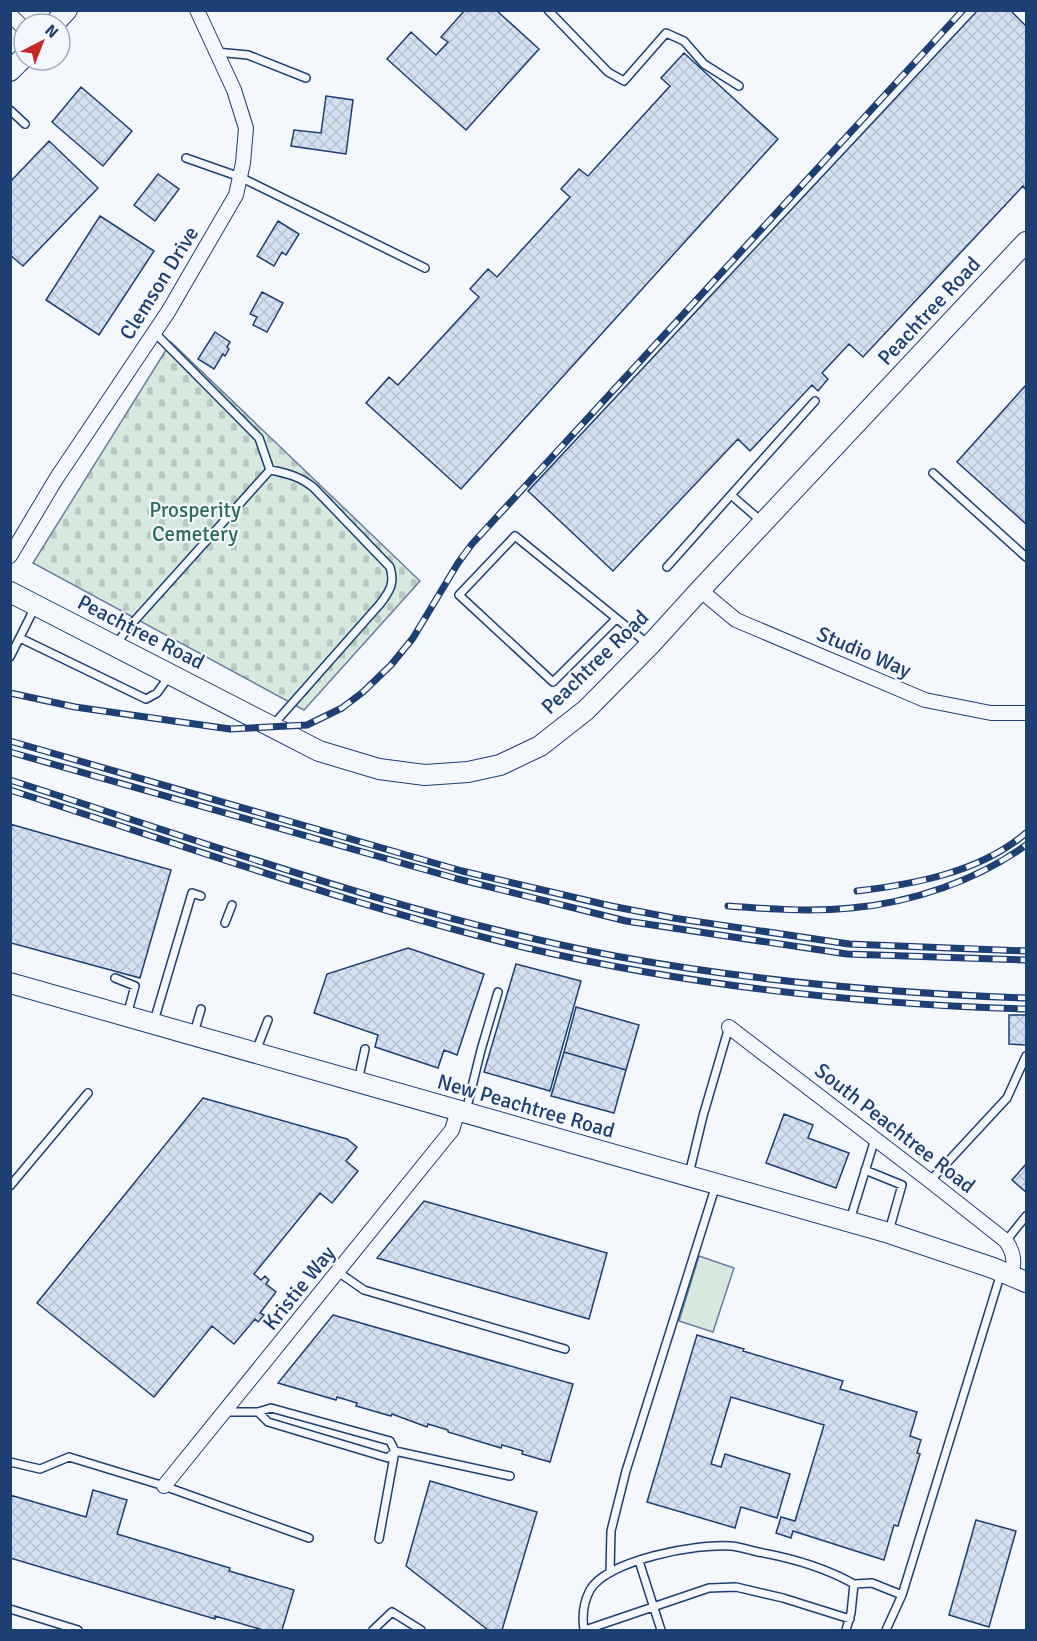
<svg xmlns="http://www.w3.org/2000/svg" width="1037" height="1641" viewBox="0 0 1037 1641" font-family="Signika,sans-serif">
	<defs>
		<pattern id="cemetery-stones" width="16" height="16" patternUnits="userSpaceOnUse" patternTransform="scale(1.5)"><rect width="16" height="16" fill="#d7e8df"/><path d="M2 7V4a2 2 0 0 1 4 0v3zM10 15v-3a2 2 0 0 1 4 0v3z" fill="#b8c8c3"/></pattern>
		<pattern id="building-cross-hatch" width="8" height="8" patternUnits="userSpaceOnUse" patternTransform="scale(1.5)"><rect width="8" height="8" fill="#d5e0f0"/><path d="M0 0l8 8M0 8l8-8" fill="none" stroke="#b6c1d1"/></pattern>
	</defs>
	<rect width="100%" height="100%" fill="#f4f7fb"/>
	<!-- green -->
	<path fill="#d7e8df" stroke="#687fa3" stroke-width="1.5" d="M699,1256L734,1268L713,1332L679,1321Z"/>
	<!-- cemetery -->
	<path fill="url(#cemetery-stones)" stroke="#687fa3" stroke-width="1.5" d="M171,342L420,581L304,710L33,563Z"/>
	<!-- building -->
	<path fill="url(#building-cross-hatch)" stroke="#1d3f73" stroke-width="1.5" d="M465,10H496L539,49L466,130L387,59L411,32L436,55L448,42L441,37Z
		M978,10H1010L1026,26V190L1023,186L863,357L849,344L822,373L828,379L818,391L812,385L750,451L738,439L613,571L528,491Z
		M684,53L778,139L461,489L366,403L389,377L398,385L479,297L470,289L488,269L497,277L570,197L561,189L579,169L588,176L670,86L661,78Z
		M81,87L132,131L103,166L52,122Z
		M326,96L353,100L346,154L291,146L294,130L321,133Z
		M49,141L98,188L23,266L10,255V182Z
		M158,174L179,189L155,221L134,205Z
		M100,216L154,251L99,335L46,300Z
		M278,221L299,234L286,255L282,252L274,266L257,256Z
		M262,292L283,303L267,332L253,325L257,317L250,314Z
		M215,332L230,342L227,347L229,349L225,356L223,354L214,369L198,359Z
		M1026,385V524L957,462Z
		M10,824L171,870L140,978L11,943Z
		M408,948L484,974L457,1055L444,1050L438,1068L375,1047L378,1035L314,1013L327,974Z
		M516,964L581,981L550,1091L484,1072Z
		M576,1007L639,1025L626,1070L564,1052Z
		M1009,1015H1026V1045L1009,1044Z
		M564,1052L626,1070L614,1113L551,1096Z
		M203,1098L347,1139L357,1147L346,1161L358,1171L332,1203L320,1193L254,1274L261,1280L265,1276L269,1280L266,1284L276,1292L260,1313L264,1315L258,1322L255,1319L234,1344L212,1326L154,1397L37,1303Z
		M784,1114L813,1125L808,1138L849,1153L836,1188L766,1163Z
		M1026,1164V1192L1012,1180Z
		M424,1201L607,1253L589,1319L377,1258Z
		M333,1315L573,1384L550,1462L522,1454L523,1451L502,1445L501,1448L448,1432V1430L428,1424L427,1427L392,1414L391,1416L356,1406L357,1403L337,1397L336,1400L278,1383Z
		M697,1335L744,1349L743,1351L843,1381L840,1389L917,1412L910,1436L921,1440L917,1453L920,1454L898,1526L894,1525L884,1560L793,1531L791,1538L776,1533L781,1517L795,1521L824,1425L731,1397L711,1464L721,1467L725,1454L790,1474L777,1518L741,1507L735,1528L647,1502Z
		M430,1481L537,1512L502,1630H488L406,1566Z
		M93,1490L127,1500L117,1534L230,1568L229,1571L294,1590L282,1630H263L215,1616V1619L10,1558V1495L86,1517Z
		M976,1520L1016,1531L989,1627L949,1615Z"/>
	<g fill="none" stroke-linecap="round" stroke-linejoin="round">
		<!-- lane casing -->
		<g stroke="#1d3f73" stroke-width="10">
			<path id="lane" d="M548,10L608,72L624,81L666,33L684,41L704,64L739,86
				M216,52L248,55L306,78
				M10,110L25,124
				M186,158L240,177L425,268
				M270,470C287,473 301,477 314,488L390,567C395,583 390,591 380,604L273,725
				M933,473L1026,557
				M731,495L815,401
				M667,567L731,495L761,521
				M616,619L553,682L459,595L515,536L648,644
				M20,638L146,699L157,693L170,675
				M117,643L128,628L270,470L259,438L154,332
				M10,657L35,607
				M225,923L232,905
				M115,978L135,986L127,1015
				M154,1021L192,893L201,896
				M194,1033L201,1009
				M256,1051L268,1020
				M358,1081L365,1049
				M466,1111L481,1050L498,992
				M865,1170L902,1185L889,1231
				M689,1174L703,1116L729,1027
				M930,1181L1007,1098L1026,1056
				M10,1186L88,1093
				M850,1220L875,1139
				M1006,1241L1026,1216
				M338,1272L364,1290L565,1349
				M225,1412H258L271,1408L390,1441L395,1451L388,1458L268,1422L258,1412
				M10,1462L40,1469L69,1457L164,1486L309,1538
				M379,1539L395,1451L510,1476
				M639,1561L661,1630
				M610,1572L611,1531L626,1471L716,1185
				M854,1584L872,1583L902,1595
				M10,1609L78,1630
				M373,1630L392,1612L421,1630
				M584,1630C582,1617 583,1603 590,1590C607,1560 698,1543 731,1546C740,1547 750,1550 758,1552C792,1558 824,1567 854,1584L851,1613L846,1630
				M585,1630L709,1588L736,1587L783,1598L850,1619
				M886,1630L902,1595L1001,1273"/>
		</g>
		<!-- street casing -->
		<g stroke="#1d3f73" stroke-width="16">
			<path id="street" d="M10,15L24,28
				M10,556L56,479L168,312L236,195L243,163L246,128L234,90L197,10
				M700,590L736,620L925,700L991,713H1026
				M729,1027L930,1181L1006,1241C1014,1253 1015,1262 1011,1276
				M164,1486L452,1130L458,1111"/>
		</g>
		<!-- secondary casing -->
		<g stroke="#1d3f73" stroke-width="22">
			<path id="secondary" d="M54,24L67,10
				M10,71L24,57
				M10,592L319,751L379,769L425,775L468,772L500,765L540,746L586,710L650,645L700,590L1026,242
				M10,983L889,1233L993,1268L1026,1282"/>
		</g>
		<!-- lane -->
		<use href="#lane" stroke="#f4f7fb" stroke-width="7"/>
		<!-- street -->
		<use href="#street" stroke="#f4f7fb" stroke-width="14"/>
		<!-- secondary -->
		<use href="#secondary" stroke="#f4f7fb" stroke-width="20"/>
		<!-- rail casing -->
		<g stroke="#1d3f73" stroke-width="7">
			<path id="rail" d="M10,693L75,707L230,729L307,725L342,708L363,692L391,665L413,638L458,563L472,544L963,10
				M10,741L462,871L611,906L673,918L849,944L1026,951
				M10,752L458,879L626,921L847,954L1026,960
				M10,780C210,844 409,917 615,956C751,981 888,993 1026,998
				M10,790C182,845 352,906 527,948C691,986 859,1004 1026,1009
				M857,891C916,884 980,872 1026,833
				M728,906C769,909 810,912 851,908C911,903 978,880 1026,845"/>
		</g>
		<!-- rail -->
		<use href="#rail" stroke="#f4f7fb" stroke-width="4.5" stroke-dasharray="14" stroke-linecap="butt"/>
	</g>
	<g text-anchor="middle" stroke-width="4.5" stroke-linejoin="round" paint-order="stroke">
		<!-- street labels -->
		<g font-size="21" fill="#1d3f73" stroke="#f4f7fb">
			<text transform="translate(159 283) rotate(-58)" y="7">Clemson Drive</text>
			<text transform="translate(929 311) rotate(-47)" y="7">Peachtree Road</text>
			<text transform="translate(141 632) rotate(27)" y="7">Peachtree Road</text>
			<text transform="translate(864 652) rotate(23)" y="7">Studio Way</text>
			<text transform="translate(595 662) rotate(-44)" y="7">Peachtree Road</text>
			<text transform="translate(526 1106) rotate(16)" y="7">New Peachtree Road</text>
			<text transform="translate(895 1128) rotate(38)" y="7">South Peachtree Road</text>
			<text transform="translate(299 1288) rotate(-51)" y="7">Kristie Way</text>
		</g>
		<!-- park labels -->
		<g font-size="21" fill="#2c6c60" stroke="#f4f7fb">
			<text x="195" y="517">Prosperity<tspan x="195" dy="24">Cemetery</tspan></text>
		</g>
	</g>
	<!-- border -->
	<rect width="1037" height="1641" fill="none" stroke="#1d3f73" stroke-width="24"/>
	<!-- north arrow -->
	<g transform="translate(42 42) rotate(42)"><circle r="28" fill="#f4f7fb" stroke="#9eadc5" stroke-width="1.5"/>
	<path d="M0-4.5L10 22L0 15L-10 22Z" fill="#c62828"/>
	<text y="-9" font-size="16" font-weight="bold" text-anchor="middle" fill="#1d3f73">N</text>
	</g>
</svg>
